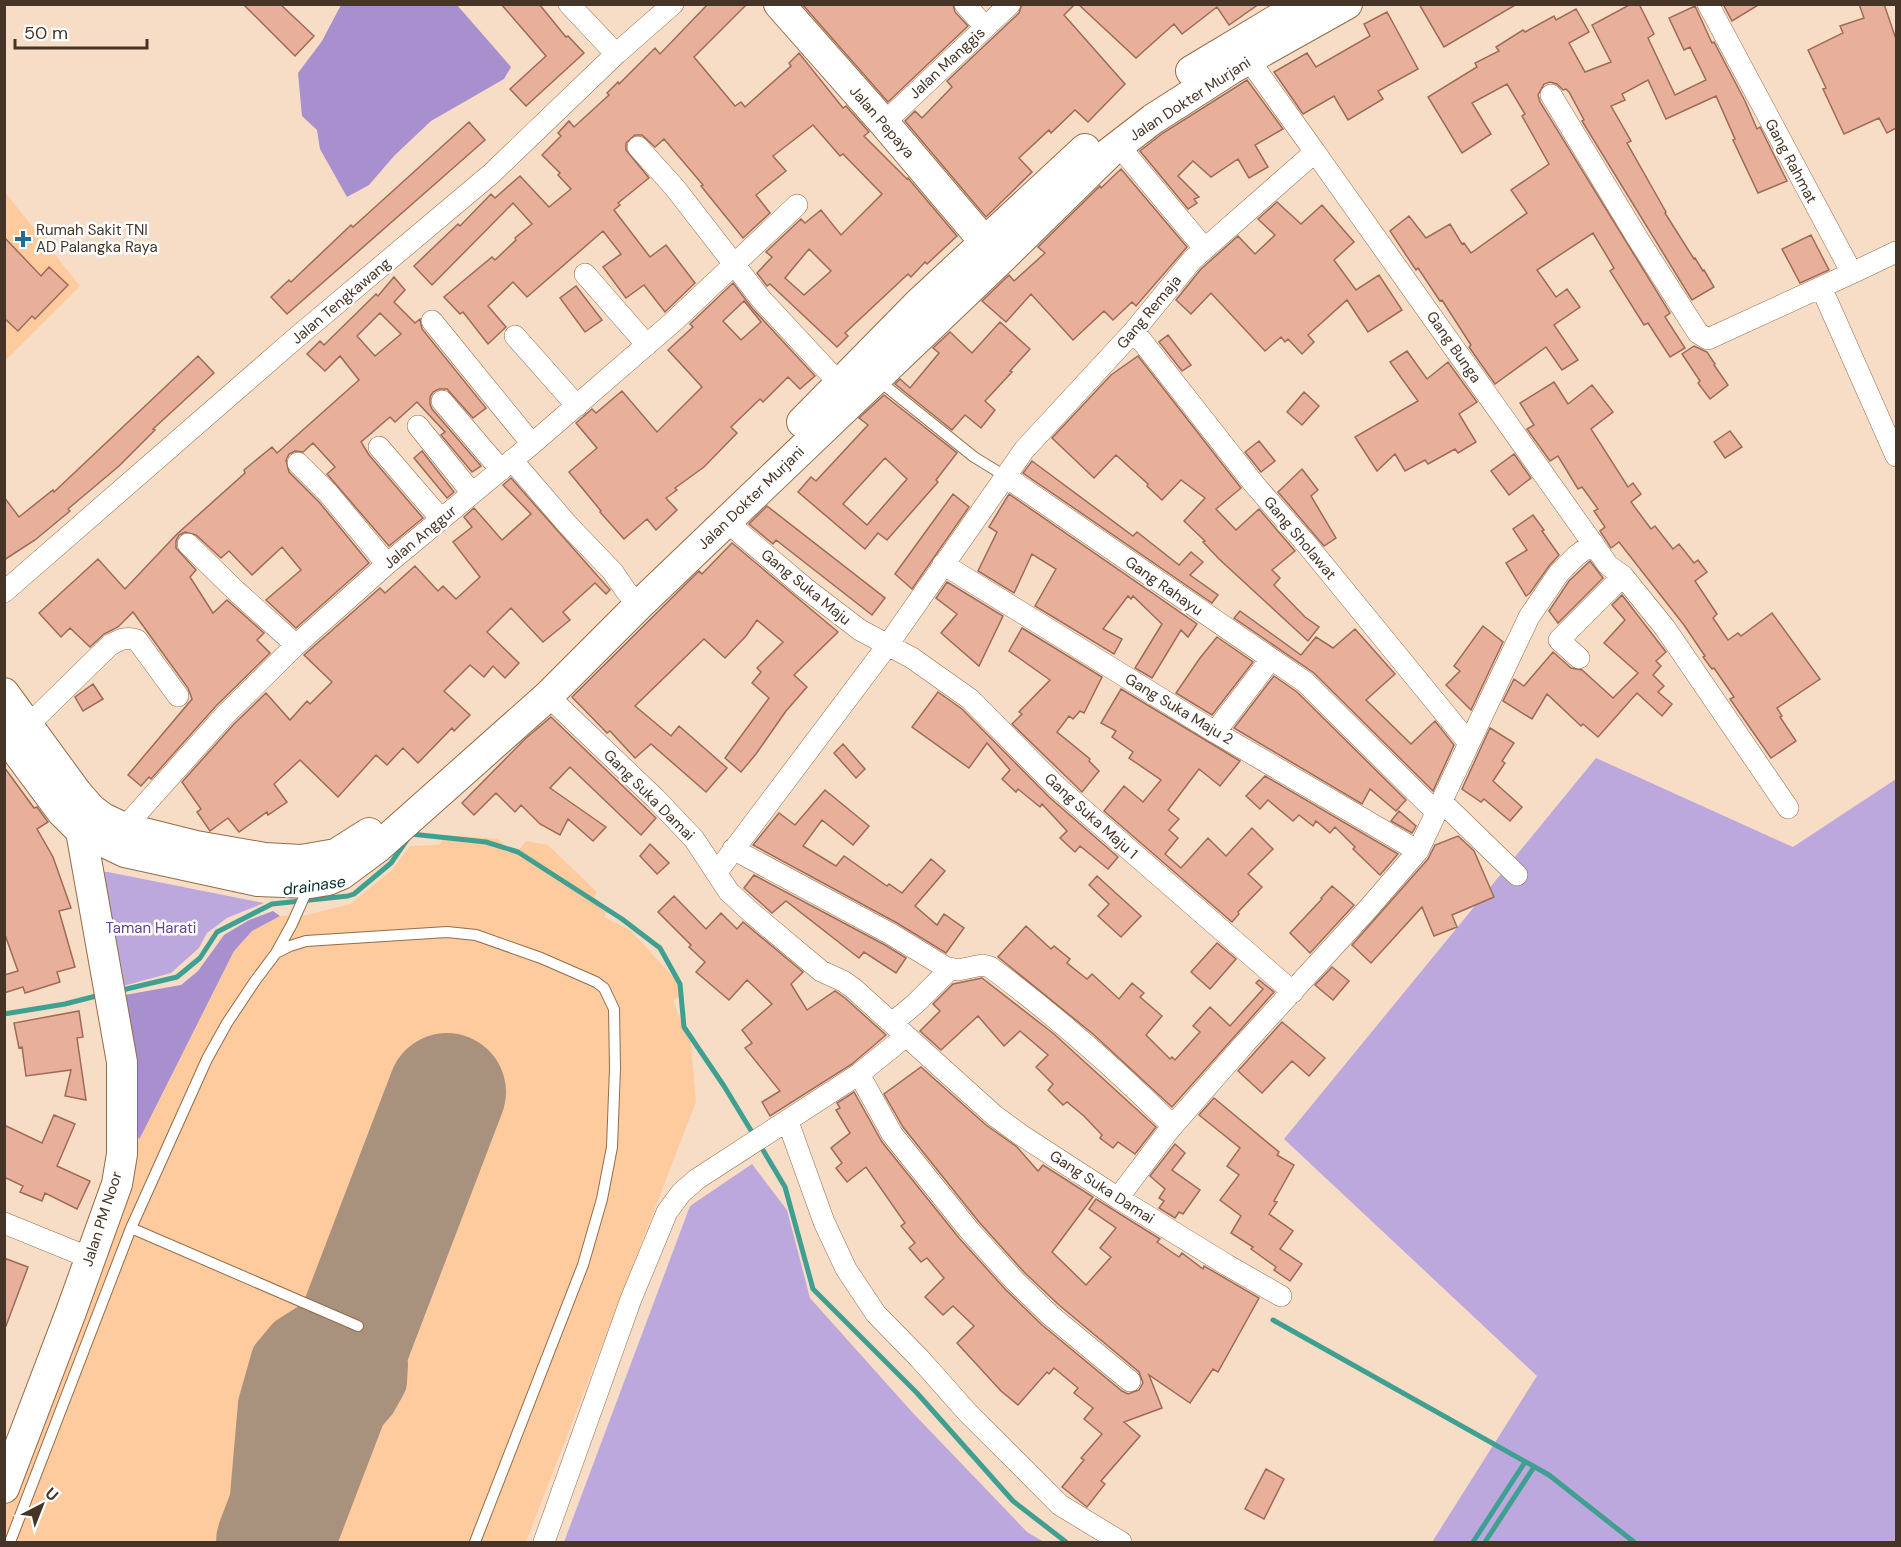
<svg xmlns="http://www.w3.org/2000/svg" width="1901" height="1547" viewBox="0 0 1901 1547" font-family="'DM Sans',sans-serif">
	<rect width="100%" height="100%" fill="#f8ddc6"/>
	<!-- built -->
	<path fill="#fecb9f" d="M4,191L80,286L5,361H4Z
		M446,835L498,839L515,854L526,841L548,845L597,892L594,897L608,912L604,917L630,930L675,979L681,995L673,1001L691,1044L696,1102L526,1542H5L4,1505L139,1140L234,951L252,931L280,916L306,915L350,904L392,870L410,846L439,845Z"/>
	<!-- green -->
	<path fill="#bda8de" d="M1596,758L1793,847L1896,779V1542H1432L1537,1376L1284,1139Z
		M102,872H108L264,903L227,918L207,933L199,948L171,973L112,989Z
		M752,1164L787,1210L810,1298L912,1412L1027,1532L1044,1542H564L690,1206Z"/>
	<!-- forest -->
	<path fill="#a88fcd" d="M341,5H457L511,67L504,79L431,121L394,156L369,185L347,197L320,149L317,130L302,116L298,73L322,41Z
		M273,911L280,916L252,931L234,951L139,1140L130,1104L119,996L181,985L198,971L224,935L249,920Z"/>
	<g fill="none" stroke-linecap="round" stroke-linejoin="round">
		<!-- stream -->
		<path stroke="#3fa092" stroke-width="5" d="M118,991L177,977L200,958L217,932L272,904L348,896L354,894L391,863L411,834L486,842L518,852L622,919L660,948L680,984L684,1027L724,1086L755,1137
			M4,1014L65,1004L100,995
			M760,1145L785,1187L813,1289L917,1393L1013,1501L1066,1542
			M1273,1320L1549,1475L1634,1542
			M1473,1542L1525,1462
			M1485,1542L1534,1467"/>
		<!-- taxiway -->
		<path stroke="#a8927e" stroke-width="48" d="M250,1542L262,1404L275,1358L290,1340L309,1328H339L355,1333L377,1348L384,1364L383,1382L373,1400L361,1414L343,1422L319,1427"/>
		<!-- runway -->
		<path stroke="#a8927e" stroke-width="118" d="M275,1542L447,1092"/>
	</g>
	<!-- building -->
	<path fill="#e8b09b" stroke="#9d6b57" stroke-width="1.5" fill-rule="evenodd" d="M243,4H280L314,36L295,56Z
		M501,4H539L566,37L568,36L584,53L526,106L510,89L546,56Z
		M708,4H747L694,57L735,106L741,102L745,107L791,66L789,63L799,53L843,108L846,106L869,132L864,136L907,179L908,178L957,236L927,264L925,262L911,277L908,274L845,333L848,336L837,347L770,284L767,286L757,273L772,257L766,252L801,219L805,223L821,210L841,235L882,194L843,154L840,156L813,125L773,156L786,171L756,195L770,213L743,238L701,186L703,185L664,139L655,147L642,135H635L626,143V150L649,178L618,203L620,205L614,210L650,257L666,245L695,283L665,312L644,285L626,298L603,267L621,254L603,231L527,297L513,282L488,306L506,327L488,344L463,312L460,314L444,297L492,257L495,260L516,240L515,238L532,224L513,203L432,285L414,266L458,224L460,226L491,194L495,198L520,176L549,207L571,189L558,175L560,173L542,155L561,136L558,133L569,121L574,127L609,95L607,93L618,82L619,84L655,48L660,54ZM809,249L831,271L804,295L785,278Z
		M802,4H953L955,12L968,26L888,102Z
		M1022,4H1075L1064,15L1125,84L1088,122L1075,110L1051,133L1049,130L1019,158L1032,172L986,217L905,121L915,111L922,118L952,87L947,81L1019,13Z
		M1078,4H1259L1229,25L1217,7L1182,34L1174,24L1136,58Z
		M1419,4H1517L1444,47Z
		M1631,4H1639L1654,34L1648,38L1675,95L1706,80L1690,47L1684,50L1669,18L1695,6L1712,43L1714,42L1745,101L1757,129L1760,127L1787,181L1758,193L1733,140L1735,139L1716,96L1666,119L1648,80L1622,94L1625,100L1611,106L1631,141L1627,143L1666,212L1665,213L1694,259L1695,258L1703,271L1704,270L1714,287L1692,300L1582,121L1584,120L1569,92L1566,89L1563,90L1557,84L1550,82L1544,84L1538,95L1540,102L1670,313L1665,317L1685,348L1670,357L1648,323L1644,325L1610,271L1614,268L1593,233L1537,270L1556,297L1567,289L1580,307L1554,325L1578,360L1562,370L1546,347L1495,384L1469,347L1471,345L1442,300L1440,301L1418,268L1416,270L1390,231L1409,216L1426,238L1450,224L1462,244L1464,243L1471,253L1527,213L1511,190L1549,164L1522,116L1525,114L1507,84L1472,103L1491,134L1462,153L1428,97L1477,67L1475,63L1499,51L1496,47L1523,30L1525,32L1554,16L1556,20L1576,9L1589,32L1569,43L1585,72L1611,62L1592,25Z
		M1723,4H1760L1732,21Z
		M1859,4H1884L1896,39V128L1887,133L1879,118L1844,134L1823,89L1826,88L1808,50L1843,33L1840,26L1864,18Z
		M1387,12L1418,69L1378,91L1383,99L1348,120L1334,96L1303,114L1274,72L1307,53L1316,67L1370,36L1364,24Z
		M1247,80L1283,129L1255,145L1268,167L1249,178L1238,159L1211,177L1193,161L1178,176L1199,197L1194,199L1197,203L1188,209L1140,151L1163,133Z
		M469,122L485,140L287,314L271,297L289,280L291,282L351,225L353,227Z
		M1121,169L1187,247L1136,306L1132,302L1113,320L1104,311L1073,340L1031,294L1006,322L982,301L1009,275L1014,281L1045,253L1038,247L1100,186L1101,188Z
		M1277,202L1301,224L1322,205L1354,242L1334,260L1356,290L1379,275L1402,310L1368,332L1347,300L1308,335L1314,342L1302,354L1288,339L1285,342L1281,337L1265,351L1211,293L1191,314L1176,300L1201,269L1238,236L1255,254L1275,235L1258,219Z
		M1811,235L1829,270L1800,283L1782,249Z
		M4,237L41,276L49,267L68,285L35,319L32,316L18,331L4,318Z
		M394,277L405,290L394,302L415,323L420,319L422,329L486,408L473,418L447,389H439L433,392L430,397V404L432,409L481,466L472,472L441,435L445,432L417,402L395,422L390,417L361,442L369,455L423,518L389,546L327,474L335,467L313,443L303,452L295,451L289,454L286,460L289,472L319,502L369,563L296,628L266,600L301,570L282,547L252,575L229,551L221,558L196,535L185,532L179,535L176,541V548L196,570L190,577L213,613L227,600L264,633L257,640L270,653L216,706L151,779L149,777L141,786L128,775L192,699L188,688L133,612L118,627L104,634L90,647L70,628L61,637L39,613L98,559L125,589L177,534L245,473L244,470L272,447L277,453L359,380L340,356L325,371L307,354L320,341L324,345L376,294L378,296ZM380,313L401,334L375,356L357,336Z
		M733,283L752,308L815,376L800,389L788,377L763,402L760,399L731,427L737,433L704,467L675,488L677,490L666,498L677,510L656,530L647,519L624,539L600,512L601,511L569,472L597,448L576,423L592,409L596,413L622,391L657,432L702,387L668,350L693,327L690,324ZM744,301L761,322L741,340L723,321Z
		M576,286L602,320L585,332L560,298Z
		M1000,322L1030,349L1010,371L1012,372L985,401L995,410L981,428L965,415L952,430L895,384L900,379L910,388L939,353L933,348L950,332L972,353Z
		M1168,335L1191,365L1182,371L1159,342Z
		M1694,346L1707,352L1715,364L1714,365L1728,385L1710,399L1698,383L1700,381L1682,354Z
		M1407,351L1427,379L1448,362L1477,402L1459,414L1476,442L1458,453L1455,449L1428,464L1425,460L1405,471L1395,454L1377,471L1355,437L1418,401L1390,362Z
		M198,356L214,373L153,429L155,430L119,466L68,509L70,511L35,540L4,560V497L19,517L53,490L54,492Z
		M1138,356L1241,488L1216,509L1236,530L1259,509L1295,551L1272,570L1280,578L1274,585L1305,617L1319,627L1308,641L1219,559L1203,542L1205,541L1184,521L1205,498L1181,480L1162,500L1147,486L1148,484L1116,455L1094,478L1052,438L1111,375Z
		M1554,382L1568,404L1592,385L1613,412L1591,429L1628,487L1633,483L1641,494L1631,502L1651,529L1655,526L1673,549L1679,544L1694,563L1698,560L1707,572L1695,581L1717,614L1713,618L1728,640L1738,633L1741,636L1772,613L1820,679L1777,708L1782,716L1780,717L1796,741L1771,758L1730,699L1734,697L1714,668L1712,669L1703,657L1705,656L1684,625L1619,542L1611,548L1600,531L1605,527L1594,511L1598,509L1582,487L1578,489L1558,456L1550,461L1527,429L1534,425L1520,403Z
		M1304,392L1319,406L1302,425L1287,412Z
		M884,395L957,453L936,480L938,482L887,540L878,533L865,549L798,492L811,477L816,481L868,425L859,418ZM885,458L907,479L867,525L843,504Z
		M1730,431L1742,447L1725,458L1714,442Z
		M1259,441L1275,461L1261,472L1245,452Z
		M422,451L454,492L447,498L414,458Z
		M1514,454L1531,478L1509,495L1491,471Z
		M1032,461L1133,536L1137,532L1179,565L1191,552L1203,562L1190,575L1218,595L1212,603L1023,473Z
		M1302,469L1318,490L1311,496L1336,538L1324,546L1278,492Z
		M511,478L610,590L606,594L595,583L563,612L570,620L543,642L511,608L487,632L519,663L505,678L493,666L484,677L470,665L444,691L470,715L454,731L452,728L418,763L403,748L387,765L376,755L338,797L300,760L274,784L287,802L268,815L267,812L239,832L228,818L210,831L197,812L201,809L182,782L234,724L266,693L290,720L307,701L310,704L332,682L304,655L380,588L385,593L415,566L438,591L443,586L456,599L480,577L453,542L472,527L464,517L474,508L502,540L531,514L503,485Z
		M953,494L969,507L912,589L895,574Z
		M1009,494L1197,624L1188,637L1181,630L1152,678L1135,668L1162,624L1133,596L1131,599L1128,596L1103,629L1122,639L1114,654L1035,606L1056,569L1032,554L1014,593L978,571L997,532L989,527Z
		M767,506L885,598L872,615L776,540L773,544L749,524Z
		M1533,515L1544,530L1542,531L1559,555L1549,566L1530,593L1526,596L1506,563L1527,550L1513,529Z
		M732,543L838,632L794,675L807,687L786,711L756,754L741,772L725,758L769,698L752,683L761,672L757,668L783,642L757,620L746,636L725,658L704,639L635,706L671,736L679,726L727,768L706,792L651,744L635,758L610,731L607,733L572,697L699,571L702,574Z
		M1590,561L1603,578L1558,623L1549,611L1569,581Z
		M947,582L1003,616L979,666L941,633L957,614L936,598Z
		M1622,595L1666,652L1656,661L1661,666L1653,675L1664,686L1658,692L1672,704L1662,716L1637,693L1598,737L1583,724L1581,726L1547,694L1532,719L1503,701L1514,679L1524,686L1553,652L1571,668L1582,670L1613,698L1638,673L1604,643L1625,620L1612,605Z
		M1240,611L1301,655L1316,637L1333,648L1355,629L1395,674L1366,700L1411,744L1435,721L1454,745L1433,791L1314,673L1234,618Z
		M1483,626L1503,642L1471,710L1446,685L1460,671L1454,666Z
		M1022,628L1102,677L1084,713L1080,711L1073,719L1069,716L1057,732L1090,759L1089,761L1099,771L1082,792L1012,724L1022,714L1019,712L1050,680L1009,651Z
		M1217,637L1253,662L1212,715L1176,693L1200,658Z
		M1274,676L1297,692L1406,800L1396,811L1370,789L1362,804L1234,728Z
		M93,684L103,699L83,711L75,697Z
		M1121,689L1240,761L1220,786L1199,769L1168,810L1179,819L1169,830L1178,838L1165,854L1181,868L1208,838L1226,856L1252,828L1273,849L1248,874L1262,887L1238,912L1239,914L1232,922L1104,811L1124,786L1143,802L1161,780L1129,758L1133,752L1112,737L1116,731L1101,723Z
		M938,692L962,709L1049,797L1118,857L1108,869L1080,846L1075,852L1060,838L1067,831L1042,804L1040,807L1018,789L1016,792L1002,779L1010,770L987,743L969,768L912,727Z
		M551,717L656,818L641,835L570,767L550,788L606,827L593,841L568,819L560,835L540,824L521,805L515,812L496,793L474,815L462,803L525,739Z
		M1490,728L1514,743L1502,761L1505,763L1493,781L1522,807L1510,821L1484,799L1481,802L1462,789Z
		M843,744L865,769L856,778L834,753Z
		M4,767L34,808L37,807L48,822L37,829L53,857L71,908L59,911L75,967L57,972L60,982L25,993L23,987L4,993V975L18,971L4,932Z
		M1265,776L1398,854L1380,875L1353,849L1355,847L1335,827L1330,833L1316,821L1313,826L1299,815L1293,821L1268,800L1260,809L1246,796Z
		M825,790L869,826L853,845L822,820L803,846L836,866L844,856L887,886L889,884L902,893L931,859L945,871L915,906L937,925L944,914L964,928L946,953L897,923L753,845L779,813L795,825Z
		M1399,811L1416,826L1412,833L1391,821Z
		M1458,836L1474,851L1494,897L1452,915L1457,927L1434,936L1422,907L1371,963L1352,945L1428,859L1435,845Z
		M650,844L669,863L657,874L640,856Z
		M754,875L885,945L906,958L896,973L864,952L859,958L786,901L772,913L744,888Z
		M1097,876L1141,916L1121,937L1098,916L1109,904L1089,885Z
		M1332,886L1354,905L1310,953L1290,933L1322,899L1321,898Z
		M674,896L706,929L721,913L737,929L743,922L803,972L791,984L807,1010L835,991L845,998L886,1035L852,1064L770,1116L762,1102L780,1091L745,1048L752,1043L742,1030L772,1004L747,980L729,1000L696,972L705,962L689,947L691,945L658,912Z
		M1026,926L1051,949L1054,946L1070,959L1067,963L1087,979L1092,974L1119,999L1132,983L1144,993L1140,997L1162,1016L1146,1035L1170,1059L1172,1057L1175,1060L1200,1032L1193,1026L1210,1007L1230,1026L1263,989L1256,983L1259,980L1274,992L1172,1107L1093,1034L998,957Z
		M1217,943L1236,959L1210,989L1191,972Z
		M1332,967L1349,981L1333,1000L1315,985Z
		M982,978L1054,1034L1156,1127L1135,1154L1118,1142L1113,1148L1100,1138L1102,1135L1084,1116L1067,1102L1063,1105L1048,1090L1053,1084L1036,1067L1048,1055L1020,1031L1004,1046L978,1016L941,1050L920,1031L940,1011L933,1004L953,984Z
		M79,1011L83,1037L77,1038L86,1100L65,1096L71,1070L26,1076L22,1047L19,1048L14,1023Z
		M1282,1022L1325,1058L1309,1076L1292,1061L1262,1093L1238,1071Z
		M921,1067L986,1125L1017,1147L1038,1171L1043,1165L1093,1197L1052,1252L1086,1285L1111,1257L1100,1248L1116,1228L1089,1209L1096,1199L1160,1239L1157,1242L1179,1257L1182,1253L1203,1269L1204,1266L1259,1298L1218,1372L1213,1369L1190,1403L1149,1375L1162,1408L1124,1422L1140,1436L1101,1481L1105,1484L1087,1507L1062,1487L1084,1460L1081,1458L1102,1434L1084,1419L1093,1408L1074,1393L1078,1388L1054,1368L1049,1374L1047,1372L1018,1405L1001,1391L957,1343L974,1326L953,1306L943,1315L925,1297L944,1278L927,1258L921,1262L909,1248L915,1243L901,1226L905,1223L866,1167L847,1182L836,1168L842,1163L831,1148L850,1133L836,1110L840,1108L837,1103L854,1092L882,1142L959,1238L1006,1290L1042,1325L1122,1391L1128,1394L1139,1390L1143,1383L1139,1372L1059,1305L1024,1272L979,1222L903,1127L884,1094Z
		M1214,1098L1279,1152L1277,1155L1294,1165L1274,1201L1277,1202L1269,1214L1293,1231L1280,1249L1302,1264L1290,1281L1274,1270L1276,1267L1251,1249L1253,1247L1231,1233L1241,1216L1220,1200L1239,1175L1227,1166L1240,1148L1199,1115Z
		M54,1115L75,1124L57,1166L90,1181L77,1209L45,1193L42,1201L20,1192L23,1186L4,1177V1125L42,1143Z
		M1175,1144L1185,1153L1172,1170L1200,1190L1183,1214L1179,1212L1175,1218L1159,1208L1164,1201L1159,1198L1165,1189L1150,1176Z
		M4,1258L28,1267L6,1326H4Z
		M1266,1469L1284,1479L1264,1519L1245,1509Z"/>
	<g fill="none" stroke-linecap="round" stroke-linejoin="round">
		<!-- lane casing -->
		<g stroke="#946c48" stroke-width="12">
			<path id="lane" d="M878,380L974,457L1005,476
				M276,953L292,924L309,886
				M131,1228L358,1326
				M10,1542L131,1228L207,1059L227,1023L255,981L276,953L290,946L306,941L447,932L476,935L541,958L596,982L604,988L614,1009L615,1068L612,1147L602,1199L583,1265L475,1542"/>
		</g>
		<!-- street casing -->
		<g stroke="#946c48" stroke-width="22">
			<path id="street" d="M569,4L616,54
				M965,4L985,27
				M1708,4L1852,273L1896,252
				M1551,95L1638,239L1698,333L1708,339L1852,273
				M884,123L1010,4
				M1119,146L1205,249
				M638,147L675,188L761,299L839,383
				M1315,152L1608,565L1623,576L1665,628L1788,808
				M585,274L647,345
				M1821,287L1896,456
				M432,321L532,444
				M1134,331L1254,484L1308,546L1469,743
				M515,336L577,406
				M442,401L501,470
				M418,426L472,493
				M379,447L441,519
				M512,460L567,524L613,572L626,591L639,605
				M298,463L328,493L387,564
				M1005,476L1305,682L1436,812
				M727,522L805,588L860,630L912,658L970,699L1057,787L1293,992
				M188,544L236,591L296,645
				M943,564L1215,732L1418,851
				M4,592L297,337L491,174L616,54L673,4
				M1579,658L1559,640L1623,576
				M548,696L655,798L694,839L729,892L753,914L821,971L843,981L853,988L995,1116L1021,1135L1118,1198L1227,1265L1281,1296
				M1215,732L1271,659
				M18,735L110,645C120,640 126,636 137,640L178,696
				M1442,802L1517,875
				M124,828L225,715L296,645L387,564L532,444L673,322L797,205
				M733,849L891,934L945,967L958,970L982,965L990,967C1056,1016 1116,1069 1173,1126
				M717,872L887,646L1024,450L1134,331L1192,260L1315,152L1249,60
				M892,1023L915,1004L950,969
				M859,1074L892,1134L969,1230L1015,1281L1050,1315L1130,1381
				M788,1122L824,1222L846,1269L876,1314L920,1359L967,1412L1060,1505L1121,1542
				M1118,1198L1170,1129L1246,1042L1367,910L1418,851L1529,617L1559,573L1576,556L1593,543
				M4,1223L90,1258
				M544,1542L631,1299L667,1212L681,1193L697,1179L859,1074L906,1036"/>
		</g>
		<!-- secondary casing -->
		<g stroke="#946c48" stroke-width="32">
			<path id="secondary" d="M779,4L884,123L984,241
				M1191,71L1303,4
				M802,422L919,303L1085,149
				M4,693L77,793L91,809L103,818L124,828L196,846L265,858L301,860L336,854L369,833
				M4,734L62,812L81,831L125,852L258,881L310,883L328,880L342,874L377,848L548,696L639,605L999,261L1109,153L1153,119L1231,69L1347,4
				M4,1488L71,1312L117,1184L122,1154V1062L81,831"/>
		</g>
		<!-- lane -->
		<use href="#lane" stroke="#fff" stroke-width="10"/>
		<!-- street -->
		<use href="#street" stroke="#fff" stroke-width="21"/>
		<!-- secondary -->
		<use href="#secondary" stroke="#fff" stroke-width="30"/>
	</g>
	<!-- markers -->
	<path fill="#1f6c9f" stroke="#fff" stroke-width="2" d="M20 230h6v6h6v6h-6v6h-6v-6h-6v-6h6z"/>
	<g text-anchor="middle" stroke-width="5" stroke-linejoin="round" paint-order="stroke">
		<!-- street labels -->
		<g font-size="15" fill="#463526" stroke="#fff">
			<text transform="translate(947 63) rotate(-43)" y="5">Jalan Manggis</text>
			<text transform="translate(1190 99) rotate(-33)" y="5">Jalan Dokter Murjani</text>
			<text transform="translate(882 122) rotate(49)" y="5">Jalan Pepaya</text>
			<text transform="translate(1791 161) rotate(62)" y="5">Gang Rahmat</text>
			<text transform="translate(341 301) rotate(-40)" y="5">Jalan Tengkawang</text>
			<text transform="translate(1149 312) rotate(-50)" y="5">Gang Remaja</text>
			<text transform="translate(1454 347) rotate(55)" y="5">Gang Bunga</text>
			<text transform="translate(751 498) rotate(-44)" y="5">Jalan Dokter Murjani</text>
			<text transform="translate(420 537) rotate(-40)" y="5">Jalan Anggur</text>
			<text transform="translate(1300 538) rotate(50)" y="5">Gang Sholawat</text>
			<text transform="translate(1164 586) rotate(35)" y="5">Gang Rahayu</text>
			<text transform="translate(806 587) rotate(39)" y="5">Gang Suka Maju</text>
			<text transform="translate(1179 709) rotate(31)" y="5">Gang Suka Maju 2</text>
			<text transform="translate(649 795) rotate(45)" y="5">Gang Suka Damai</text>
			<text transform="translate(1091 816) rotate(42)" y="5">Gang Suka Maju 1</text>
			<text transform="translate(1102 1187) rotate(33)" y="5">Gang Suka Damai</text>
			<text transform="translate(102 1219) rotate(-72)" y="5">Jalan PM Noor</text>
		</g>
		<!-- poi labels -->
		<g font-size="15" fill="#463526" stroke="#fff" text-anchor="start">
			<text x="36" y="235">Rumah Sakit TNI<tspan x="36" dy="17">AD Palangka Raya</tspan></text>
		</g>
		<!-- park labels -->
		<g font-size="15" fill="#64428e" stroke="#fff">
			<text x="151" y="933">Taman Harati</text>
		</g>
		<!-- water labels -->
		<g font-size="16" font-style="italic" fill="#02312c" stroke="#fff">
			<text transform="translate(314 885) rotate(-8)" y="6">drainase</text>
		</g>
	</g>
	<!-- border -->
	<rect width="1901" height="1547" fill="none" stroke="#463526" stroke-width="12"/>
	<!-- north arrow -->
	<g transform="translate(42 1505) rotate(42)" stroke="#ffffff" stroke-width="4.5" paint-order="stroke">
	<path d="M0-4.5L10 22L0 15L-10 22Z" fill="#463526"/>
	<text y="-9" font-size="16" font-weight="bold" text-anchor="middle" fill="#463526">U</text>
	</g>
	<!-- scale -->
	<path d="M15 39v9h132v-9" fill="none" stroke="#463526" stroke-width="3"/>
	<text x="24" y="39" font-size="18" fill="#463526" stroke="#ffffff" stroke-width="4.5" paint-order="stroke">50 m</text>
</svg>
